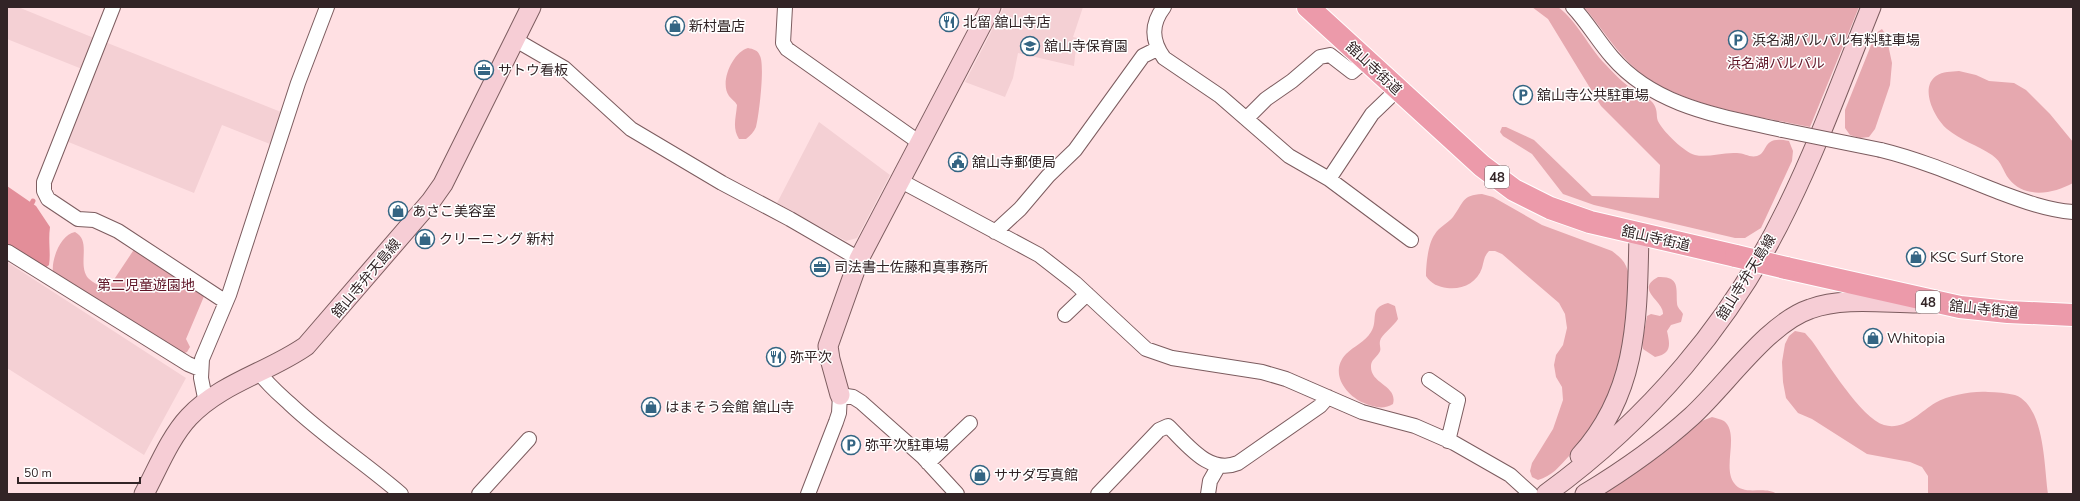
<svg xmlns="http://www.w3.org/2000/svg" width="2080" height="501" viewBox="0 0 2080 501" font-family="'Nunito Sans','Noto Sans JP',sans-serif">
	<rect width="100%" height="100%" fill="#ffe0e3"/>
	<!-- built -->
	<path fill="#f4d0d4" d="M7,7H18L94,38L82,69L7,39Z
		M1004,7H1083L1073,37L1077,38L1074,66L1018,53L1013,78L1005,97L965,82Z
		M105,42L281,112L270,144L222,125L194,193L66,141Z
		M819,122L890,175L857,238L846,241L777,203Z
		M7,262L186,378L144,455L7,368Z"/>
	<!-- green -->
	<path fill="#e6a8af" d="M1532,7H1558C1579,23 1588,47 1606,65C1613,72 1620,80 1628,86C1636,91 1647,96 1653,103C1659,111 1655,117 1659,123C1664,132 1684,152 1695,155C1708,158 1722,152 1737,153C1744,153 1750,158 1757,156C1769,153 1761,135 1789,141L1793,151L1792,161L1761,228L1745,238H1735L1594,205L1563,194L1532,154L1503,136L1500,132L1502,127H1506L1534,140L1592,196L1659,198L1660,165L1601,106L1548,19Z
		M1584,7H1859L1810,127C1757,116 1679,106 1637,70C1616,52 1602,28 1584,7Z
		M1882,29L1886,35L1892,63L1890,85L1875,129L1869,137L1860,138L1850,135L1845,128V110L1876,33Z
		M748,48C753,49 758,50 760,56C765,65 759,116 756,127C754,132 750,136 746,139H739C732,128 736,118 737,105C735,101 731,99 729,96C719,82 733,52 748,48Z
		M1959,71L1976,75L1989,81L2014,83L2026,90L2050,114L2073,142V183C2053,194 2025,199 2009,179C2002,170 2003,163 1992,155C1977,145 1960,140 1947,129C1935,119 1919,88 1936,76C1943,71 1951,72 1959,71Z
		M1482,194L1493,197L1542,225L1612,251C1618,256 1623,259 1626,266C1631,276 1629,289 1629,299C1627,357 1607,413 1569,456C1559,467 1552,476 1538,480L1532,477L1530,471L1532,463L1553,429L1563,400L1562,387L1556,377L1554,365L1556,355L1563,345L1567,328L1565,314L1559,303L1502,254L1495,251H1489C1484,256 1484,261 1482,268C1477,283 1462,290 1447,288C1439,287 1431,284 1426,276C1426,265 1428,243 1435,234C1439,227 1448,223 1453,217C1464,202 1462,195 1482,194Z
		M75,232C92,241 77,264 88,278C93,283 101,286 107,290L135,248L205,294L186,339L190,347L187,352L182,354L53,273C51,259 61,234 75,232Z
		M1658,277C1680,276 1676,288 1677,303C1677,308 1681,310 1683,314L1681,322L1671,325L1667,331C1670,344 1672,354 1655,357L1643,349L1642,343L1647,316L1651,314L1660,316L1663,314C1664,301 1634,290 1658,277Z
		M1388,303L1395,306L1398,319C1394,326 1381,335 1380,341C1379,346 1382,349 1379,353C1376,358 1371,360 1371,366C1370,384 1398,385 1393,404C1384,410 1373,407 1364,403C1345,395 1329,372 1346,354C1354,346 1365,342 1371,332C1379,320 1368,308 1388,303Z
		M1795,331L1805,333L1812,341C1827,362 1861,418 1884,425C1904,431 1920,412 1935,403C1950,395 1971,391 1988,392C1997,392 2006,393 2015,395C2045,406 2044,467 2048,494H1928V476L1922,467L1910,462L1867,454L1812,419L1798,413L1786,398L1783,382L1782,362L1785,344L1789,336Z
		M1712,417C1715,418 1721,419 1724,421C1740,434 1722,467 1734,483C1744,497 1764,485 1777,494H1602L1699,422Z"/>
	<!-- water -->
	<path fill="#e38e99" d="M7,186L36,206L50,227C48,242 51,252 49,265L45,268L7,244Z"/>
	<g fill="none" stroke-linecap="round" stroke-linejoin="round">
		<!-- stream -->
		<path stroke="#e38e99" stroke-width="5" d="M32,203L33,201"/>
		<!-- street casing -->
		<g stroke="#7c5c5f" stroke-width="16">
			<path id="street" d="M113,7L44,182V191L48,199L78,219L94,220L118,231L226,302
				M785,7L783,43L787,49L920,143
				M1164,7C1151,24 1151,40 1164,58L1220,96L1289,156L1329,179L1411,240
				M1573,7C1588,23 1598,41 1612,57C1655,107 1721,116 1782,130
				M514,39L564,68L631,129L722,183L790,219L859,259
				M1247,118L1266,99L1292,81L1320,57L1330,55L1352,72L1366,60
				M1881,150C1922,160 1961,177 1999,192C2023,201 2047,210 2073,212
				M1329,179L1372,114L1398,89
				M901,181L1039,255L1075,283L1146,349L1172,358L1262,372L1286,379L1362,412L1415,426L1454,443L1510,475L1531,494
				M995,232L1020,209L1048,176L1075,150L1143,56L1157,49
				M8,252L188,364L200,369
				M1065,315L1087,294
				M258,371C267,384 279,394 290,404C325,437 365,463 401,494
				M1429,380L1458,400L1448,441
				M206,403L201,378L202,359L229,295L298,83L327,7
				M928,463L970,423
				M479,494L529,439
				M808,494L836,422L839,413L840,395L853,397L861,402L923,457L957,494
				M1098,494L1159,430L1168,426C1188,445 1209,475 1238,463L1320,406L1328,397
				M1208,494L1210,481L1218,467"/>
		</g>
		<!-- secondary casing -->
		<g stroke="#7c5c5f" stroke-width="21">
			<path id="secondary" d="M840,395L830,359L828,346L859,259L991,7
				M1580,456C1639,391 1637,316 1639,234
				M144,494C157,470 170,437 189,417C221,383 269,372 306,346L431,201L443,184L531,7
				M1546,494C1648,420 1732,322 1787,208C1819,143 1844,74 1871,7
				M1585,494C1623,471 1659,446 1692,416C1726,385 1768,323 1810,309C1843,297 1884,303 1918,303"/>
		</g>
		<!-- primary casing -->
		<g stroke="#fff" stroke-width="24">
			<path id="primary" d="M1308,7L1482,166L1514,190L1550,208L1590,222L1736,256
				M1786,268L1960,307L2008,312L2073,315"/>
		</g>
		<!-- street -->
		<use href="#street" stroke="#fff" stroke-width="14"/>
		<!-- secondary -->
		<use href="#secondary" stroke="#f6cdd5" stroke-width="19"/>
		<!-- primary -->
		<use href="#primary" stroke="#ec9aaa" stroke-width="22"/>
		<!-- street-bridge casing -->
		<g stroke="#7c5c5f" stroke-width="16" stroke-linecap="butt">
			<path id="street-bridge" d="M1782,130L1881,150"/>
		</g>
		<!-- primary-bridge casing -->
		<g stroke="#fff" stroke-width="24" stroke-linecap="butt">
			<path id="primary-bridge" d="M1736,256L1786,268"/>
		</g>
		<!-- street-bridge -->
		<use href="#street-bridge" stroke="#fff" stroke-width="14"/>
		<!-- primary-bridge -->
		<use href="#primary-bridge" stroke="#ec9aaa" stroke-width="22"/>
	</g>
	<!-- icons -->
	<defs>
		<g id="restaurant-ring" transform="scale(1)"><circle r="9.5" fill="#fff" stroke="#346583" stroke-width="1.5"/><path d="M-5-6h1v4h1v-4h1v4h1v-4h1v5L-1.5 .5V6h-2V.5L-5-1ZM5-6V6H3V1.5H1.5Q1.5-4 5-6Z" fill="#346583"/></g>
		<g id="shop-ring" transform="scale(1)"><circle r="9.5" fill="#fff" stroke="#346583" stroke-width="1.5"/><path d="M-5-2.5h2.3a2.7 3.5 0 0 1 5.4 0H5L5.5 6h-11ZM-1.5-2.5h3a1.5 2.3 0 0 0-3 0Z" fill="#346583"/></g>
		<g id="parking-ring" transform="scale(1)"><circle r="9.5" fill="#fff" stroke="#346583" stroke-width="1.5"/><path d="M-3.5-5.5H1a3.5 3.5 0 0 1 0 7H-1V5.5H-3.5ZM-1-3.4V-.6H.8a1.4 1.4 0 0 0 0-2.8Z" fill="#346583"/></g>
		<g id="school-ring" transform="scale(1)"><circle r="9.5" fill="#fff" stroke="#346583" stroke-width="1.5"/><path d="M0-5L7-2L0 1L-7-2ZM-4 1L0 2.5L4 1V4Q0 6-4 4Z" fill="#346583"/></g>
		<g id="office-ring" transform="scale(1)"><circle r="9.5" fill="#fff" stroke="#346583" stroke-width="1.5"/><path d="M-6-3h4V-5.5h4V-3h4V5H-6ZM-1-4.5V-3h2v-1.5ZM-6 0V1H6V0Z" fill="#346583"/></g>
		<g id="civic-ring" transform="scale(1)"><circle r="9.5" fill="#fff" stroke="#346583" stroke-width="1.5"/><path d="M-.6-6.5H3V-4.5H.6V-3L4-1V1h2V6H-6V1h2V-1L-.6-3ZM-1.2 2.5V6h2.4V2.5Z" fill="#346583"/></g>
	</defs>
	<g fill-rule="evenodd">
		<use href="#restaurant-ring" x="949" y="22"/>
		<use href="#shop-ring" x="675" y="26"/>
		<use href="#parking-ring" x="1738" y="40"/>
		<use href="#school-ring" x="1030" y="46"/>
		<use href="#office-ring" x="484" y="70"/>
		<use href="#parking-ring" x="1523" y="95"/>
		<use href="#civic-ring" x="958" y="162"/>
		<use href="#shop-ring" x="398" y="211"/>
		<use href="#shop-ring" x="425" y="239"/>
		<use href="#shop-ring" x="1916" y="257"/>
		<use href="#office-ring" x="820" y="267"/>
		<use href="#shop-ring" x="1873" y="338"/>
		<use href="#restaurant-ring" x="776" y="357"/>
		<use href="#shop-ring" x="651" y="407"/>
		<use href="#parking-ring" x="851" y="445"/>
		<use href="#shop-ring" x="980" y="475"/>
	</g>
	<g text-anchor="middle" stroke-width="3" stroke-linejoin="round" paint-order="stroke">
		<!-- shield labels -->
		<g fill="#fff" stroke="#706667" stroke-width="1">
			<rect x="1485" y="166" width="24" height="22" rx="3"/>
			<rect x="1916" y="291" width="24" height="22" rx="3"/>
		</g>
		<g font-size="13" font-weight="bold" fill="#322426">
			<text x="1497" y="182">48</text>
			<text x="1928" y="307">48</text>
		</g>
		<!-- poi labels -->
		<g font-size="14" fill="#322426" stroke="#fff" text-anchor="start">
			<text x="963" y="27">北留 舘山寺店</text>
			<text x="689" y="31">新村畳店</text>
			<text x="1752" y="45">浜名湖パルパル有料駐車場</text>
			<text x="1044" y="51">舘山寺保育園</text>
			<text x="498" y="75">サトウ看板</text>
			<text x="1537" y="100">舘山寺公共駐車場</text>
			<text x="972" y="167">舘山寺郵便局</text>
			<text x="412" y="216">あさこ美容室</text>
			<text x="439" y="244">クリーニング 新村</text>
			<text x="1930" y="262">KSC Surf Store</text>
			<text x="834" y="272">司法書士佐藤和真事務所</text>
			<text x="1887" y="343">Whitopia</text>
			<text x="790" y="362">弥平次</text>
			<text x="665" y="412">はまそう会館 舘山寺</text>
			<text x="865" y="450">弥平次駐車場</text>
			<text x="994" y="480">ササダ写真館</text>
		</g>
		<!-- park labels -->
		<g font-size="14" fill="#5f1426" stroke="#fff">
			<text x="1776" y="68">浜名湖パルパル</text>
			<text x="146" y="290">第二児童遊園地</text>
		</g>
		<!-- street labels -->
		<g font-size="14" fill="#322426" stroke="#fff">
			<text transform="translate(1374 68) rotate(43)" y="5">舘山寺街道</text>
			<text transform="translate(1656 238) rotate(13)" y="5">舘山寺街道</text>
			<text transform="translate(1746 277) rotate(-58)" y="5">舘山寺弁天島線</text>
			<text transform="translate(366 278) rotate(-50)" y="5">舘山寺弁天島線</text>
			<text transform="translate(1984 309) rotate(6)" y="5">舘山寺街道</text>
		</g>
	</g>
	<!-- border -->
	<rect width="2080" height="501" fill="none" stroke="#322426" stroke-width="16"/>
	<!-- scale -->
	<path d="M18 477v6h122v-6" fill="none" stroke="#322426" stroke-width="2"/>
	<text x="24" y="477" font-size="12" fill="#322426" stroke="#ffffff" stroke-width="3" paint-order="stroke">50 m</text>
</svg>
